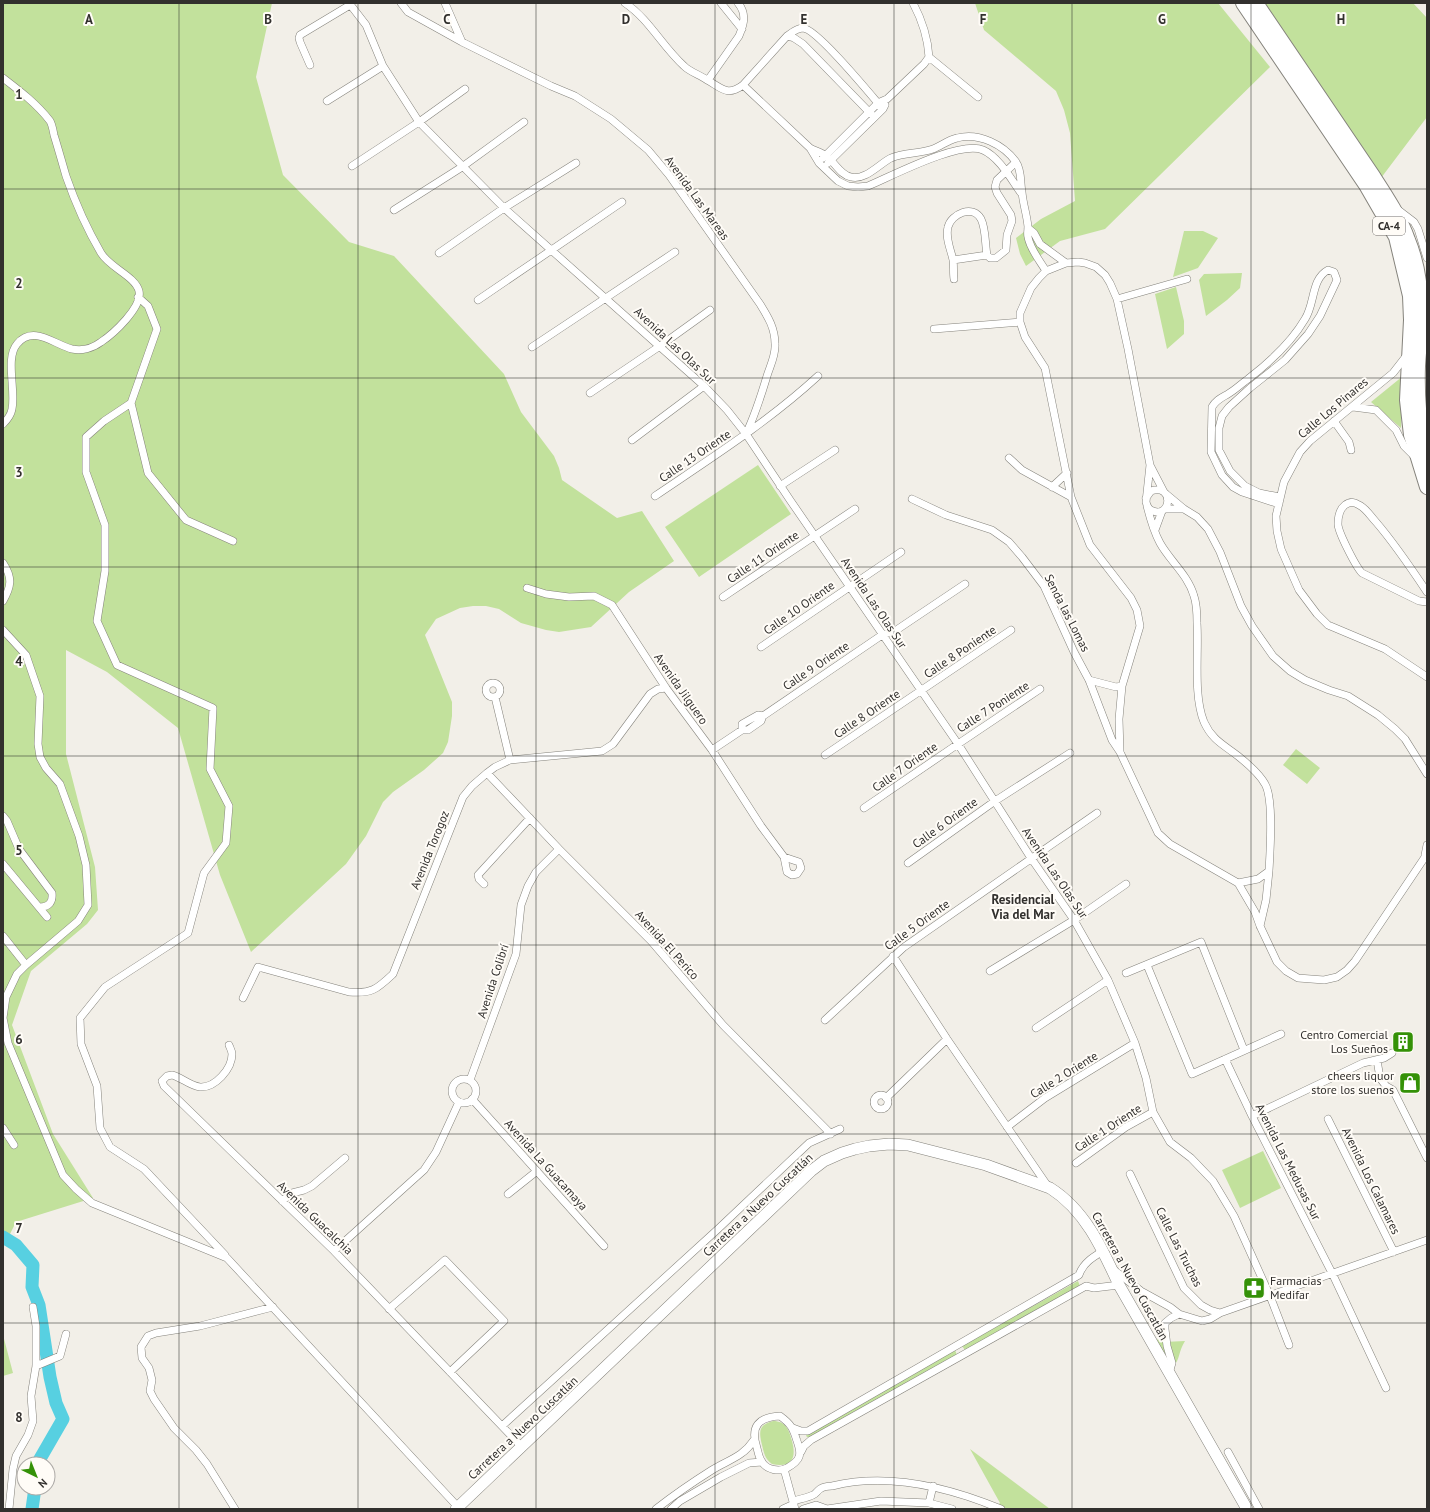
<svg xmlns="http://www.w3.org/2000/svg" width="1430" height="1512" viewBox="0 0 1430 1512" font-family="'PT Sans',sans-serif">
	<rect width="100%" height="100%" fill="#f2efe8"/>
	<!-- green -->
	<path fill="#c2e19c" d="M3,3H272L256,77L283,175L349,242L394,256L504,374L521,412L554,456L559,468L562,480L617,518L642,511L674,561L629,592L591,627L559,632L546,630L521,623L499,609L486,606H473L460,608L436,619L425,635L452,702V716L448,742L443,753L424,770L393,792L383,802L366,836L346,864L251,952L220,875L178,728L107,672L66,650V754L95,867L98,910L87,924L31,971L12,1025L53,1134L93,1198L16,1222L3,1248Z
		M975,3H1218L1270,67L1105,229L1060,241L1026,266L1020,254L1016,238L1041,219L1075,201L1070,133L1064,110L1056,91L984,30Z
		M1251,3H1413L1427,18V117L1381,178Z
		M1184,231H1203L1218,238L1198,268L1173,277Z
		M1242,273L1240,288L1227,300L1206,316L1199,280L1204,274Z
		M1176,287L1184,321V334L1167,349L1155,294Z
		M1403,376L1401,428L1371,402Z
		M758,465L791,514L699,577L665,527Z
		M1296,749L1320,768L1307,784L1283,765Z
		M1263,1151L1281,1188L1240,1208L1222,1170Z
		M1078,1281L1080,1286L965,1350L962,1346Z
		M3,1335L13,1373L3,1376Z
		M1154,1338L1164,1342L1185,1341C1178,1352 1181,1358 1172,1369Z
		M955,1350L957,1355L809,1438L806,1436L807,1434Z
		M773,1421C786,1421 789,1430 792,1441C797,1459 791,1468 772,1464C765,1459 764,1453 762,1445C759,1432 758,1425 773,1421Z
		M970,1449L1050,1509H992L1000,1503Z"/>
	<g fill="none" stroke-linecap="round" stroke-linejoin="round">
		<!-- river -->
		<path stroke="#57d0e1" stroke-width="13" d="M3,1237L16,1245L33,1265L32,1287L39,1305L50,1377L56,1403L63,1419L37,1464
			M32,1509L35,1488"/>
		<!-- street casing -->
		<g stroke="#85837c" stroke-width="8">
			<path id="street" d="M349,3L366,25L383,66L419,122L504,208L704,386L727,410L746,434L790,500L958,744L1031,858L1074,920L1108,980L1135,1043L1146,1078L1153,1112L1170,1142L1191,1158L1213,1181L1234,1216L1270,1296L1289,1345
				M401,3L408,12L462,42L551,86L575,96L611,119L648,150L669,175L760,304C768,317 775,328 775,344C776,355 770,366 767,376C761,396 755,415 746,434
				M445,3L462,42
				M625,3C649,19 662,46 684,66C690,72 700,75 707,80C722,88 727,97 743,85L787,36C791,33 797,28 803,28C817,29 871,95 883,109
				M721,3L742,29
				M787,36L794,38L803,44L874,117
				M929,57L978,97
				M310,65L300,42L299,38L300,35L350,5
				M3,78C20,91 37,104 50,121C52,124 53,130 54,135C58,148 62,162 66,176C75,202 87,229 101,253C110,268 135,276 139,291C143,307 113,334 101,342C93,348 82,351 72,349C55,345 33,324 17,344C5,358 16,390 12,409C11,415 7,420 3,424
				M708,80L739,36C744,24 747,14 738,3
				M743,85L810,148L819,163L838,181L848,186L858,187L868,186C892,176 960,140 983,150C999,157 1011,179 1021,193
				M327,101L383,66
				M810,148C815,151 822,152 826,156C835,162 840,175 851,177C865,181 879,164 891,158C905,152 919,154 933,149C941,146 948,140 957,138C979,132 1004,145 1016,162C1022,171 1020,182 1022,192C1023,204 1027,215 1028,227C1028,230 1027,234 1028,237C1030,249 1040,261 1046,271
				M823,158L878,103L887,99L924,64L929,57C928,39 922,20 913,3
				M828,163L883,109L885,105
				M352,166L419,122L465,89
				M1397,209L1414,222L1418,229L1427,258
				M394,210L462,167L524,122
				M1028,228L1034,233L1040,244L1066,263
				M439,253L504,208L576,163
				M953,260L987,255L990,258H996L1006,250L1007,235L1012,221L1011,215L997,193L995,187L997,180L1016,162
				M954,279C953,273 954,266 953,260C951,250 945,238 948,227C951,214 973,204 981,219C986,229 985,244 987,255
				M138,297L148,306L157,329L131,403L148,473L186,520L233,541
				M1117,299L1187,279
				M478,300L622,202
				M934,329L1020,322
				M532,347L675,252
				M1407,355L1393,373L1310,441L1300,452L1284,482L1276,516L1277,531L1281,549L1299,590L1317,614L1328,625L1385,649L1427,677
				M590,393L660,346L710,310
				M131,403L104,421L86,437V472L105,525V571L97,621L117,665L213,708L210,769L229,806L226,843L204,873L188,933L105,987L80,1018L81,1044L97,1086L100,1128L110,1147L144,1169L225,1255
				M1353,407L1376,410L1396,430L1404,446L1414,456
				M1334,421L1349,442L1351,450
				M632,440L704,386
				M1009,458L1022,470L1071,497
				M1150,465L1164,492
				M780,486L835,450
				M1052,487L1067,473
				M1166,494L1184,509L1197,517L1208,529L1220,552L1241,606L1252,626L1273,656L1290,671L1305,680L1329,690L1348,696L1378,715L1395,729L1405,739L1427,774
				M655,496C711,458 768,422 818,376
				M1146,498L1151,491C1174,483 1172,518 1153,511C1149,510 1147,506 1146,502L1150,465L1128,349L1117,299L1110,283L1105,275L1096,267L1085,263L1078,262L1066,263L1046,271L1039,278L1031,288L1020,313V322L1025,337L1045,368L1071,497L1090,545L1131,598L1137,610L1140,626L1122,686L1119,719L1120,752L1158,833L1170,844L1238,883L1255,912L1260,926L1277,962L1286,971L1298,978L1324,980L1337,977L1347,970L1355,961L1427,854
				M912,499L946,515L992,530L1009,542L1022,557L1044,586L1074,652L1089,680L1112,740L1120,752
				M1279,504L1242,492L1233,487L1222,475L1211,452L1212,407C1216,400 1221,398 1228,394C1235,390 1241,384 1248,379C1270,362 1291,343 1305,319C1315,304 1311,279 1328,270L1334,272L1337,280L1320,316L1308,334L1285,360L1250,388L1229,407L1222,416L1219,428V450L1230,471L1245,486L1259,493L1280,497
				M1147,506C1150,518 1154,532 1160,543C1170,561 1188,575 1194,596C1197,605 1197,614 1197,623C1199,653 1193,695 1204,722C1212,740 1224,745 1238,756C1248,764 1259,773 1265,784C1274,799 1270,852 1269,871L1258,879L1238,883
				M1165,509H1184
				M1155,530L1162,511
				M3,563C13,578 11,587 3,601
				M527,588L546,594L569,597L594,596L612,605L666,688L712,750L761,826L784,857L787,872L792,875L797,874L801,868L799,862L784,857
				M1427,592C1411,568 1395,544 1376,522C1371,517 1366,508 1359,505C1355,502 1350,501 1345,505C1340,509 1338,517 1338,524C1338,532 1356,567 1362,573L1419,601L1427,602
				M723,597L855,509
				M3,630L26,655L40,696L38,744L40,757L46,768L60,784L79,836L86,865L88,905L78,921L26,965L17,974L6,997L3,1018L8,1043L63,1175L76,1189L92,1203L227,1258L458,1507
				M761,647L901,552
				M1089,680L1116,687L1122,686
				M486 690a7 7 0 1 1 14 0a7 7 0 1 1-14 0Z
				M495,697L510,760
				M742,730V724L758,715L763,716
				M712,750L742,730H748L761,721L763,716L882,635L895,631L965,584
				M825,755L1011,630
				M487,773L559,849L651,941L723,1025L831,1134
				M864,808L958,744L1040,689
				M3,816L7,821L19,849L52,893C53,902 49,907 40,907
				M1425,855L1427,845
				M908,863L995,801L1070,753
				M3,864L47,917
				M484,884L479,879L478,875L530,818
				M1260,926L1266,900L1269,871
				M3,936L26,965
				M893,956L947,1039L1049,1188
				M1147,965L1192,1074L1281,1034
				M990,971L1074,920L1126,884
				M1126,973L1201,942L1244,1050
				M243,998L258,967L349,992C372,994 377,989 393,974L463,797L472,786L487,773L495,767L510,760L602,751L613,744L650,694L658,689L666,688
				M825,1020L904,947L1097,813
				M1036,1028L1108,980
				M229,1045C230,1048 232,1051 232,1054C232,1069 215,1088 200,1087C190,1086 181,1077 172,1075L167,1076L162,1081L164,1086L334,1251L522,1447
				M1225,1059L1252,1116L1333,1275L1386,1388
				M1377,1060L1380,1078L1386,1086L1393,1090L1427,1158
				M452 1091a12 12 0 1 1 24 0a12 12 0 1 1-24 0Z
				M470,1080L516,954L521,905L528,886L536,872L559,849
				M874 1102a7 7 0 1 1 14 0a7 7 0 1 1-14 0Z
				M886,1098L947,1039
				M472,1099L604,1246
				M1252,1116L1363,1063L1384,1058L1392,1053
				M1328,1119L1394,1252
				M1007,1127L1045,1098L1135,1043
				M3,1128L14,1145
				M1076,1163L1126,1127L1153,1112
				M1130,1174L1184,1288L1201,1305L1210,1310L1220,1313L1427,1240
				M508,1194L537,1171
				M282,1201L292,1193L304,1190L312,1186L345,1158
				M334,1251L424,1170L436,1152L459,1102
				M1114,1270L1141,1291L1170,1307L1179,1314L1202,1321L1210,1319L1220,1313
				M389,1309L445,1260L504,1321L450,1372
				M36,1366L60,1356L66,1334
				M1169,1373L1172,1363L1167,1346L1165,1329V1323L1171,1318L1179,1314
				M780,1416C791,1424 793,1428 797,1441C802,1455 801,1460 787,1468C779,1472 767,1470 762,1462C759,1458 758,1452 757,1448C750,1427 758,1417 780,1416Z
				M502,1426L718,1229L809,1143L840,1129
				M793,1428L801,1431H808L1079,1275C1083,1263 1093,1257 1103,1251
				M801,1452L804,1446L811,1440L1086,1286L1094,1288L1119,1285
				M1228,1452L1259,1509
				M784,1469L795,1509
				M793,1501C799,1499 807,1498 813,1495C816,1494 817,1491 820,1489C823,1487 828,1486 832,1486C888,1472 948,1487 1001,1509
				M929,1503L933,1486
				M9,1509L13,1469L16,1456L28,1435L33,1421L31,1396L36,1366V1326L33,1307
				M235,1509L207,1464L196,1450L174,1428L154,1399L150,1391L152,1380L149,1368L142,1358L141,1347L148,1336L156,1333L200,1326L273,1307
				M656,1509C674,1495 693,1482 712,1470C728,1460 743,1457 754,1440
				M671,1509L680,1501L721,1477L749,1463L762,1462
				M783,1509L794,1504
				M803,1509L816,1505L827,1509L881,1501L929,1503L952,1509"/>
		</g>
		<!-- secondary casing -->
		<g stroke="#85837c" stroke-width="12">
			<path id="secondary" d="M456,1509L811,1171L824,1161L842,1153L855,1149L869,1146L889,1144L908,1145L986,1165L1050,1188C1085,1210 1102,1248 1119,1285L1247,1509"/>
		</g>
		<!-- highway casing -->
		<g stroke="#85837c" stroke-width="16">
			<path id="highway" d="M1243,3L1366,185L1396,237L1410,296L1411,320L1407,400L1411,435L1427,487
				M1256,3L1373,176C1386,196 1400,217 1408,240C1417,262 1421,288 1421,311C1422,329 1419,348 1418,366C1417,396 1419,426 1427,456"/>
		</g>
		<!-- street -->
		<use href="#street" stroke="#fff" stroke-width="7"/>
		<!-- secondary -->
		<use href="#secondary" stroke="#fff" stroke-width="11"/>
		<!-- highway -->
		<use href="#highway" stroke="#fff" stroke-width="14"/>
	</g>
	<!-- grid -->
	<path fill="none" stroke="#32302e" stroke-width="1" stroke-opacity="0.55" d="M179,3V1509M358,3V1509M536,3V1509M715,3V1509M894,3V1509M1072,3V1509M1251,3V1509M3,189H1427M3,378H1427M3,567H1427M3,756H1427M3,945H1427M3,1134H1427M3,1323H1427"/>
	<!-- icons -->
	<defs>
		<g id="building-square" transform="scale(1.15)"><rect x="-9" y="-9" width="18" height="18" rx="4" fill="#349107" stroke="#fffcf7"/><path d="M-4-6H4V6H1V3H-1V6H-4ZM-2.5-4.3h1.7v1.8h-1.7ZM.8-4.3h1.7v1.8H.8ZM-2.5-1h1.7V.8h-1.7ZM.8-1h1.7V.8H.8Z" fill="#fff"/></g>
		<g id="shop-square" transform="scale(1.15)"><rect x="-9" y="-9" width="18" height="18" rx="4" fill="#349107" stroke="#fffcf7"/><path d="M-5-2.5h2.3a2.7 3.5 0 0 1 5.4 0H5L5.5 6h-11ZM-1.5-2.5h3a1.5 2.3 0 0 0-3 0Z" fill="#fff"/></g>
		<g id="pharmacy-square" transform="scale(1.15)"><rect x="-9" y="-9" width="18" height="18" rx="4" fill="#349107" stroke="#fffcf7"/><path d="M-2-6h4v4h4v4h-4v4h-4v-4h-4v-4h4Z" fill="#fff"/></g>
	</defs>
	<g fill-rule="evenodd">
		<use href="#building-square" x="1403" y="1042"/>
		<use href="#shop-square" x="1410" y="1083"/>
		<use href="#pharmacy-square" x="1254" y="1288"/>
	</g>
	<g text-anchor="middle" stroke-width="4" stroke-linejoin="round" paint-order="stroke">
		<!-- shield labels -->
		<rect fill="#fffcf7" stroke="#706d6a" stroke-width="1" x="1373" y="217" width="32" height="18" rx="3"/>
		<g font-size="11" font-weight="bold" fill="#32302e">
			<text x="1389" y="230">CA-4</text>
		</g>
		<!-- street labels -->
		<g font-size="12" fill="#32302e" stroke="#fffcf7">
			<text transform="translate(697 198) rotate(54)" y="4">Avenida Las Mareas</text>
			<text transform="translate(675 346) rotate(43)" y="4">Avenida Las Olas Sur</text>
			<text transform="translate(1333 408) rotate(-40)" y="4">Calle Los Pinares</text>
			<text transform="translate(695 456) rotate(-34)" y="4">Calle 13 Oriente</text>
			<text transform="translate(763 557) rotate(-34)" y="4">Calle 11 Oriente</text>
			<text transform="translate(874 603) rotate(56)" y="4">Avenida Las Olas Sur</text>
			<text transform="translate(799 608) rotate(-35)" y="4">Calle 10 Oriente</text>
			<text transform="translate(1067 613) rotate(63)" y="4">Senda las Lomas</text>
			<text transform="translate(960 652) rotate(-34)" y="4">Calle 8 Poniente</text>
			<text transform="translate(816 666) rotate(-34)" y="4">Calle 9 Oriente</text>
			<text transform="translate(681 689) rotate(55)" y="4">Avenida Jilguero</text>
			<text transform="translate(993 707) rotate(-33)" y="4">Calle 7 Poniente</text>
			<text transform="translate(867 714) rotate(-34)" y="4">Calle 8 Oriente</text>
			<text transform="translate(905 767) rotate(-35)" y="4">Calle 7 Oriente</text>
			<text transform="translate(945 823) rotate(-36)" y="4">Calle 6 Oriente</text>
			<text transform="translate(430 850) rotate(-68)" y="4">Avenida Torogoz</text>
			<text transform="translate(1055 873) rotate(56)" y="4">Avenida Las Olas Sur</text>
			<text transform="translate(917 925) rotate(-36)" y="4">Calle 5 Oriente</text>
			<text transform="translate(667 945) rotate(48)" y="4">Avenida El Perico</text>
			<text transform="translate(493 981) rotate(-72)" y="4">Avenida Colibrí</text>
			<text transform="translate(1064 1075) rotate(-32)" y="4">Calle 2 Oriente</text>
			<text transform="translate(1108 1128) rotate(-33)" y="4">Calle 1 Oriente</text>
			<text transform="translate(1288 1162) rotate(63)" y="4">Avenida Las Medusas Sur</text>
			<text transform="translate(546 1165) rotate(48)" y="4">Avenida La Guacamaya</text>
			<text transform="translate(1371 1181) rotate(64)" y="4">Avenida Los Calamares</text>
			<text transform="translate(758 1205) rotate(-43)" y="4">Carretera a Nuevo Cuscatlán</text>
			<text transform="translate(315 1218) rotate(44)" y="4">Avenida Guacalchia</text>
			<text transform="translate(1179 1247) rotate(63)" y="4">Calle Las Truchas</text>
			<text transform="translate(1130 1276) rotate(61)" y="4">Carretera a Nuevo Cuscatlán</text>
			<text transform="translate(523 1428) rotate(-43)" y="4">Carretera a Nuevo Cuscatlán</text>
		</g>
		<!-- poi labels -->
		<g font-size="12" fill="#32302e" stroke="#fffcf7" text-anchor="end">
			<text x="1388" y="1039">Centro Comercial<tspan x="1388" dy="14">Los Sueños</tspan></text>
			<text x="1394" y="1080">cheers liquor<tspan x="1394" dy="14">store los suenos</tspan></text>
			<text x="1270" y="1285" text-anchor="start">Farmacias<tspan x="1270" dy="14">Medifar</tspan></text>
		</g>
		<!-- neighbourhood labels -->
		<g font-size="13" font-weight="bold" fill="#32302e" stroke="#fffcf7">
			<text x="1023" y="904">Residencial<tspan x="1023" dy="15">Via del Mar</tspan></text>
		</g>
	</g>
	<g font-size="13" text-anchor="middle" font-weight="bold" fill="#32302e" stroke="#fffcf7" stroke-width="4" stroke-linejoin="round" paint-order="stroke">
		<text x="89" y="24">A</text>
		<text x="268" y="24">B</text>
		<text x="447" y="24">C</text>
		<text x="626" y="24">D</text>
		<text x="804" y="24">E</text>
		<text x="983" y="24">F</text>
		<text x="1162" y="24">G</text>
		<text x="1341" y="24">H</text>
		<text x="19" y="99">1</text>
		<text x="19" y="288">2</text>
		<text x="19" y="477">3</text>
		<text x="19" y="666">4</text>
		<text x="19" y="855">5</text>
		<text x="19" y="1044">6</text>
		<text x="19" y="1233">7</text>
		<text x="19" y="1422">8</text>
	</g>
	<!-- border -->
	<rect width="1430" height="1512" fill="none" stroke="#32302e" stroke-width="8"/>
	<!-- north arrow -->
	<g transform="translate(36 1476) rotate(137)"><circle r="19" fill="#fffcf7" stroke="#adaaa7"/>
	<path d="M0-3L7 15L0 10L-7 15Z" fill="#349107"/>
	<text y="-6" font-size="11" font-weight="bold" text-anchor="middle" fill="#32302e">N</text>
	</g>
</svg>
